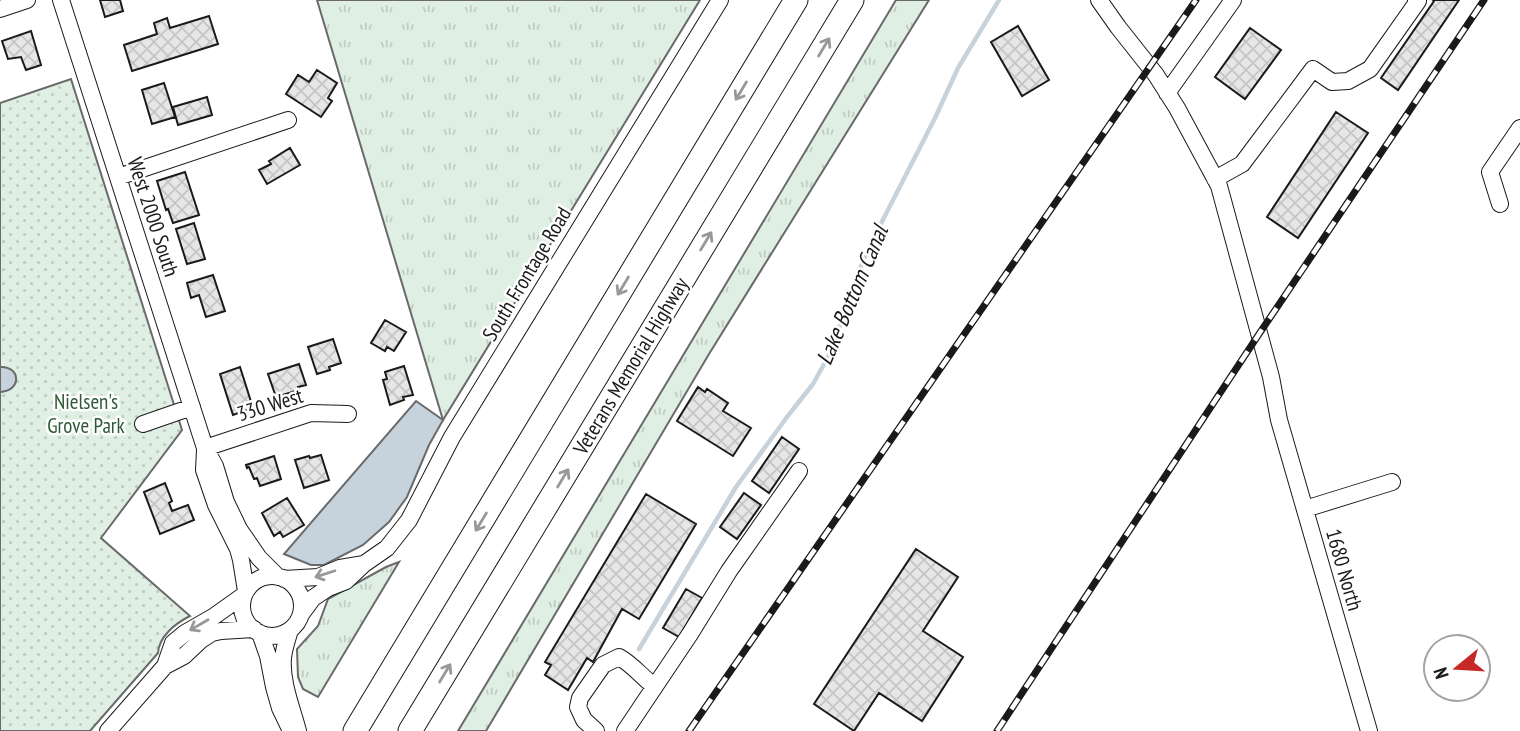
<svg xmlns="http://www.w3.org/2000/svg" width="1520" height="731" viewBox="0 0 1520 731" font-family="'PT Sans Narrow',sans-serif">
	<defs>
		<pattern id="grass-tufts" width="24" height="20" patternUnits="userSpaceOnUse" patternTransform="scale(1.75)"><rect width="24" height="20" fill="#e0efe3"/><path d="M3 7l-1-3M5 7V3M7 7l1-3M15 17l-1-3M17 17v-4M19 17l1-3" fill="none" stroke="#c0ccc2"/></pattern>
		<pattern id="park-dots" width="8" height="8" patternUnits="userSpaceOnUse" patternTransform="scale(1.75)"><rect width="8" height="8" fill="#e0efe3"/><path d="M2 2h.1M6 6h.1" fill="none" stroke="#c0ccc2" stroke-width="1.8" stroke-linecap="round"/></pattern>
		<pattern id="building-cross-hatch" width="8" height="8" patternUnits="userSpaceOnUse" patternTransform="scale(1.75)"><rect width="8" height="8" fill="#e6e6e6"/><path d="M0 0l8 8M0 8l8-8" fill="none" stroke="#c5c5c5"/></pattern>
	</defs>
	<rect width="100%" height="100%" fill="#fff"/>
	<!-- grass -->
	<path fill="url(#grass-tufts)" stroke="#6a6a6a" stroke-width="2" d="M317,0H700L443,420Z
		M896,0H929L709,354L486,731H458Z
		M399,562L318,697L303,689L298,677L297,649L318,626L328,599L386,567Z"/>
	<!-- park -->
	<path fill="url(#park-dots)" stroke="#6a6a6a" stroke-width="2" d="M71,79L182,430L101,538L190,616C176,623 159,636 158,653L90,731H0V103Z"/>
	<!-- water -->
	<path fill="#c6d2dc" stroke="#6a6a6a" stroke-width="2" d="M0,367C21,366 22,391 0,392Z
		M416,401L443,420L429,445L407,497L389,522L363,545L324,565H311L284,554Z"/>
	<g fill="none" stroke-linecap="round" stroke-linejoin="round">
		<!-- stream -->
		<path stroke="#c6d2dc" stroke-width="4.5" d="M639,649L736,487L787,417L813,384L833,348L851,290L869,247L935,118L958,68L999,0"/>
	</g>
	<!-- building -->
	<path fill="url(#building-cross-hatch)" stroke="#1a1a1a" stroke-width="2" d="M100,0H120L123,11L105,17Z
		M1433,0H1459L1398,90L1381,78L1434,1Z
		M209,16L218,44L132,71L124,45L157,34L154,23L167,18L170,28Z
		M1018,26L1049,80L1022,96L991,42Z
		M1250,28L1281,50L1245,99L1215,77Z
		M31,31L41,65L26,70L21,57L8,59L2,41Z
		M317,70L337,83L328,98L332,101L321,117L286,94L298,75L309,82Z
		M164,83L175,117L152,124L142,90Z
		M207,97L212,115L178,125L173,107Z
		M1336,112L1368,133L1298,238L1267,217Z
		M290,148L300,165L267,184L259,170L271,164L269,161Z
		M185,172L199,215L173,223L168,209L166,210L157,181Z
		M194,223L205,259L187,264L176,229Z
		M213,275L225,311L206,317L199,295L191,298L187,283Z
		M385,320L406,332L394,351L387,347L385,351L371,343Z
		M333,339L341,363L329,367L330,370L317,374L308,347Z
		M299,364L306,385L298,387L299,390L276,397L268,374Z
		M404,366L413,395L403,397L404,400L390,405L383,380L387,379L385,372Z
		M240,367L253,408L233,415L220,374Z
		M698,387L705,392L707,389L728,403L723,411L751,428L733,456L677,421Z
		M782,437L799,449L769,493L752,481Z
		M321,455L329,480L304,488L295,460L309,456L310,458Z
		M274,456L281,479L260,486L257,478L254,479L249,467L247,468L246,465Z
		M165,483L172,501L169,503L172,511L188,505L194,520L160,534L144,492Z
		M744,493L761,505L737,539L720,527Z
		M646,494L696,524L639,619L622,609L593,662L587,658L568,690L545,675L551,665L545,662Z
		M287,498L304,525L283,537L280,532L274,536L262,513Z
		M916,549L958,577L923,631L963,657L922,721L879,693L854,731L814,704Z
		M686,589L702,598L679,637L663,628Z"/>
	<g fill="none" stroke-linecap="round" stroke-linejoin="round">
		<!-- minor casing -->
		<g stroke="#1a1a1a" stroke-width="18">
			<path id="minor" d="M61,0L205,448L215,466L226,502L239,529L259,558L278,577
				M1099,0L1118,27L1156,75L1177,108L1219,186L1271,377L1279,420L1369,731
				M0,9L27,0
				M1167,93L1233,0
				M118,177L288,120
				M1215,179L1242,164L1313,69L1332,82L1348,81L1370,69L1418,1L1416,0
				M1500,204L1490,172L1520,128
				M143,424L192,407
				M205,448L311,413L348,414
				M205,450L204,470L216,505L238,549L241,560L246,591
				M1305,509L1392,482
				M242 606a30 30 0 1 1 60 0a30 30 0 1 1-60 0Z
				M284,579L318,577L340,568L364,564
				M302,613L313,598L328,588L346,581L364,564L387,548L409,520L452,437L720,0
				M290,630C287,640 284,648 283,658C281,682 292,708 298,731
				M260,633L268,656L274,687L280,708L291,731
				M165,666L173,643L185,633L213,617L244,595
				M108,731L165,666L184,656L201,640L212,633L221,631L254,629
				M596,731L584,720L578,707L580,698L603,665L619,657C632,664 642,677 654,686
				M625,731L690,634L729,571L799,471"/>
		</g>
		<!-- highway casing -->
		<g stroke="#1a1a1a" stroke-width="25">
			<path id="highway" d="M355,731L796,0
				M410,731L852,0"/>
		</g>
		<!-- minor -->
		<use href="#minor" stroke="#fff" stroke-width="16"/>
		<!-- highway -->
		<use href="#highway" stroke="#fff" stroke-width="23"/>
		<!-- rail casing -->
		<g stroke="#1a1a1a" stroke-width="7">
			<path id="rail" d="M689,731L1196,0
				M997,731L1259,334L1484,0"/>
		</g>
		<!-- rail -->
		<use href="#rail" stroke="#fff" stroke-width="4.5" stroke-dasharray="13" stroke-linecap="butt"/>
	</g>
	<!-- one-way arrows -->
	<defs><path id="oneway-shaft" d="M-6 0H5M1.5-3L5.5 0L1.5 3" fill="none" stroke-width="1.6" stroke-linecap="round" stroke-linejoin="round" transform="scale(1.75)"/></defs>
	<g stroke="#989898">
		<use href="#oneway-shaft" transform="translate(824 47) rotate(-59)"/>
		<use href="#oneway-shaft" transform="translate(741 91) rotate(121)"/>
		<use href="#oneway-shaft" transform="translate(706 241) rotate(-59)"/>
		<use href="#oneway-shaft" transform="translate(623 286) rotate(121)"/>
		<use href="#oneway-shaft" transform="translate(563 478) rotate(-59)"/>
		<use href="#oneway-shaft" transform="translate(481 522) rotate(121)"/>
		<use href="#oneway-shaft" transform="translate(325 574) rotate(162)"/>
		<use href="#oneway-shaft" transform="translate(199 625) rotate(150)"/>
		<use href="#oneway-shaft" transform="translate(445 673) rotate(-59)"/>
	</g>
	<g text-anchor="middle" stroke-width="5" stroke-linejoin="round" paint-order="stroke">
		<!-- street labels -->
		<g font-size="21" fill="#1a1a1a" stroke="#fff">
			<text transform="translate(153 217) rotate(72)" y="7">West 2000 South</text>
			<text transform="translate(527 274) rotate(-59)" y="7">South Frontage Road</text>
			<text transform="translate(631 366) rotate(-59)" y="7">Veterans Memorial Highway</text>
			<text transform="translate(270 405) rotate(-17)" y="7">330 West</text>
			<text transform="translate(1344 570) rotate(74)" y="7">1680 North</text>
		</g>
		<!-- park labels -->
		<g font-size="21" fill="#2b5a34" stroke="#fff">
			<text x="86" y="409">Nielsen's<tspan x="86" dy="24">Grove Park</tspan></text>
		</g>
		<!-- water labels -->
		<g font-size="23" font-style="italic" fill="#1a1a1a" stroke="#fff">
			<text transform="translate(852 295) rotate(-67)" y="8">Lake Bottom Canal</text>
		</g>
	</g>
	<!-- north arrow -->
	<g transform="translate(1457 668) rotate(252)"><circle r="33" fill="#ffffff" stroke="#a3a3a3" stroke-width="2"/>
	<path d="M0-5L12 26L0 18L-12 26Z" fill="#c62828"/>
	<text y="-10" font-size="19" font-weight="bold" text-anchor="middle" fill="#1a1a1a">N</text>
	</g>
</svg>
